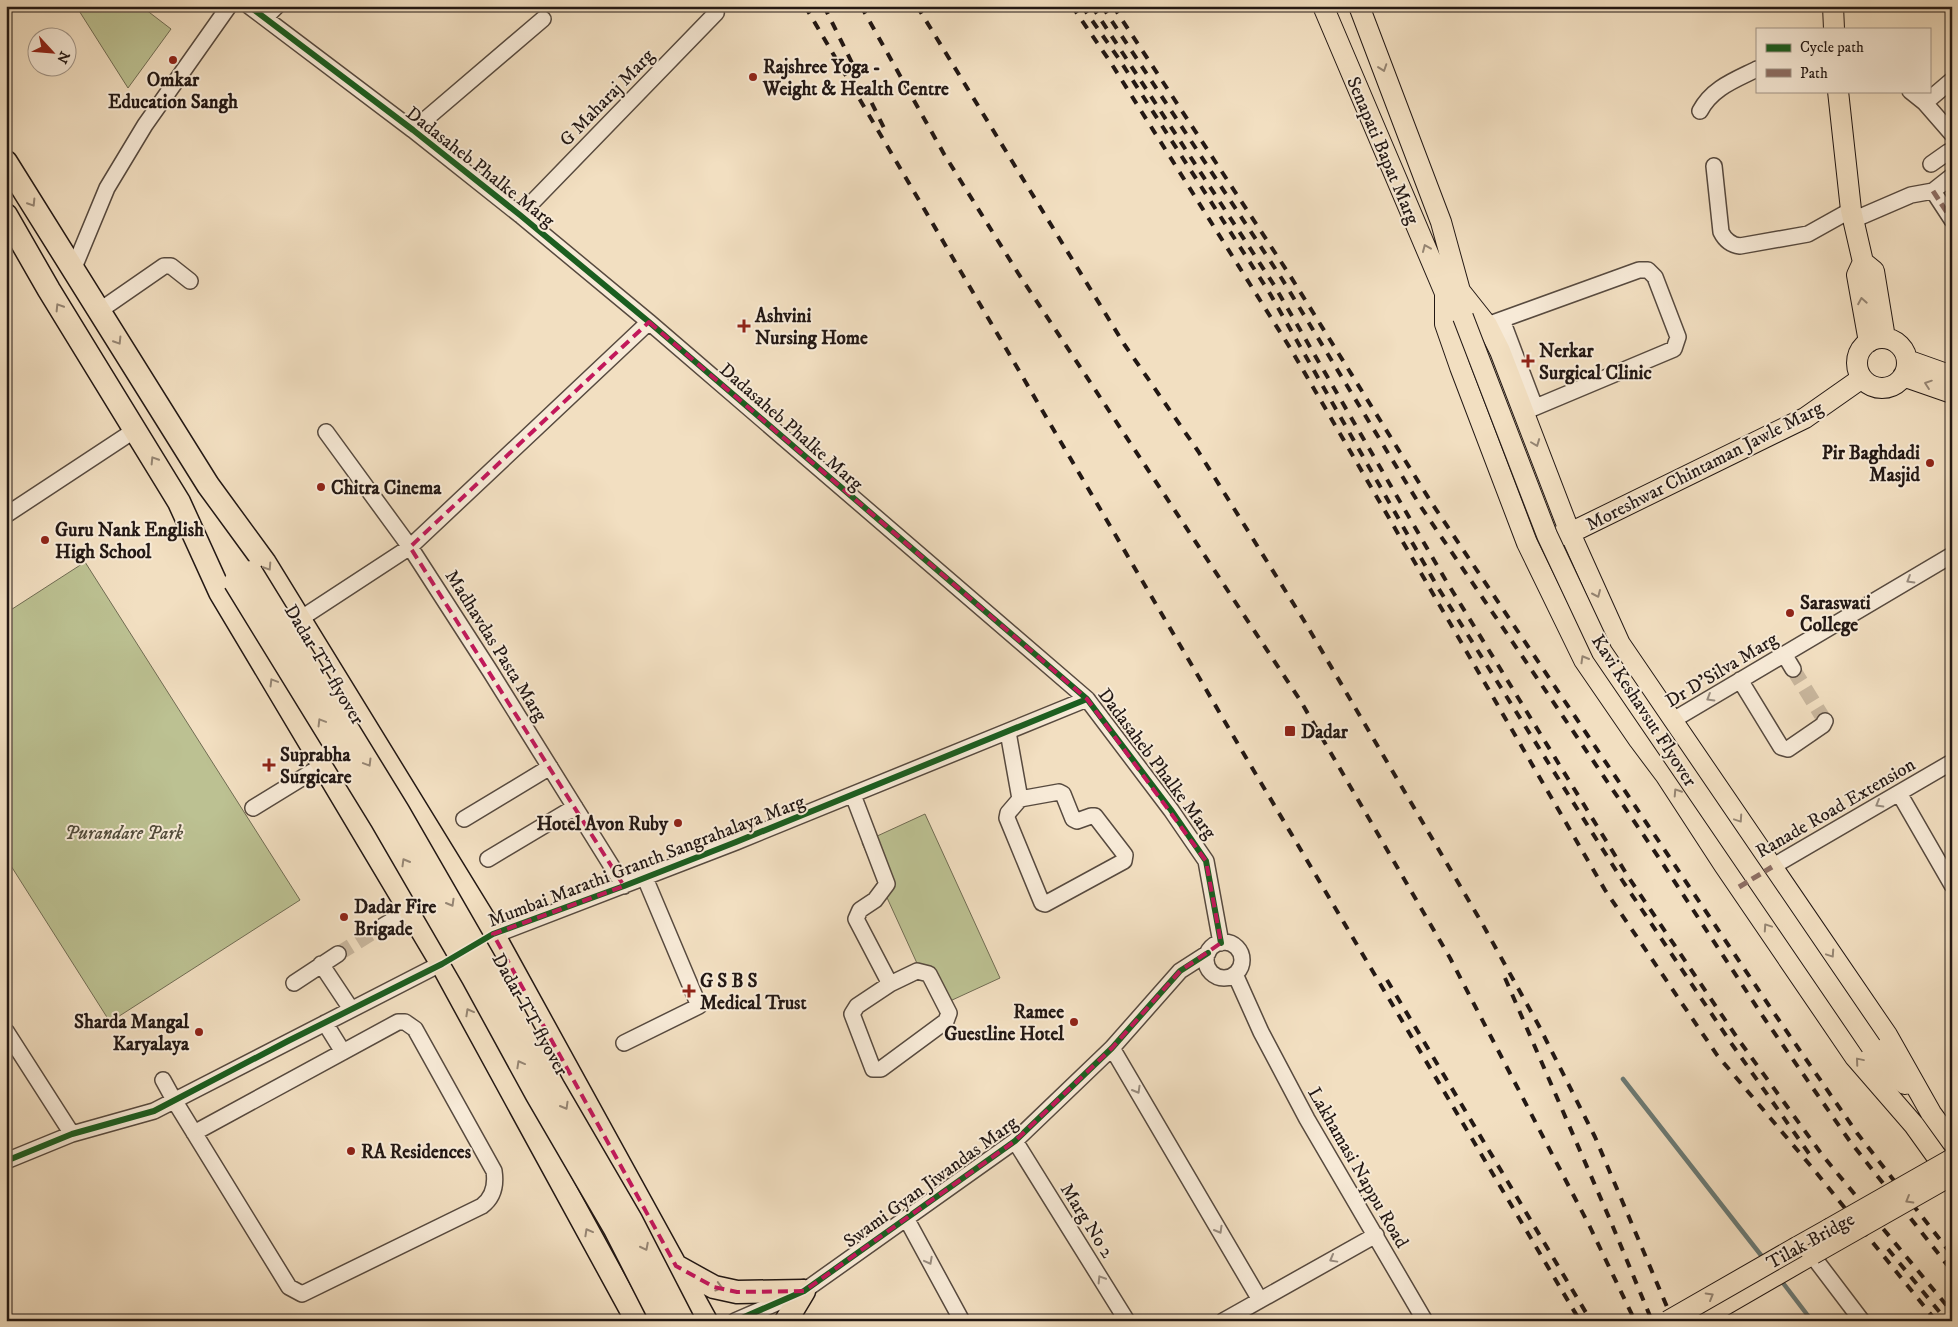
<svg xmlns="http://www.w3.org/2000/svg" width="1958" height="1327" viewBox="0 0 1958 1327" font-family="'IM FELL DW Pica',serif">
	<rect width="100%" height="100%" fill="#f2dfc1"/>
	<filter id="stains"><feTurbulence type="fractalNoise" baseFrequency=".004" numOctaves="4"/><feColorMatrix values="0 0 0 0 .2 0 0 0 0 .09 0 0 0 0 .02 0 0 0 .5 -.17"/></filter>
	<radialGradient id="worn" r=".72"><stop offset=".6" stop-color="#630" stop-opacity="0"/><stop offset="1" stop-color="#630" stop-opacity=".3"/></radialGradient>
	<!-- green -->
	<path fill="#bcc192" stroke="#706c53" d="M76,6H141L171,29L128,88Z
		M85,562L300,900L110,1022L6,858V613Z
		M925,814L1000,978L937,1007L862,843Z"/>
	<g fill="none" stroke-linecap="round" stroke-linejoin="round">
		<!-- stream -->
		<path stroke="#6b7a75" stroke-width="4.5" d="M1623,1079L1764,1259
			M1780,1279L1812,1321"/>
		<!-- minor-tunnel -->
		<path stroke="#c9b79e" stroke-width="15" stroke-dasharray="15 8" stroke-linecap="butt" d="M1793,669L1825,721
			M338,954L383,926"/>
		<!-- minor casing -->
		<g stroke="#574a3f" stroke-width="18">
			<path id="minor" d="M249,6L413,130L520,215L649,322L1087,699L1171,810L1206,861L1221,943
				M265,18L277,6
				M1910,91L1925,103L1952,134
				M1925,103L1952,80
				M1700,111C1712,88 1735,80 1757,69
				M413,130L543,19
				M1931,164L1948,152L1952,155
				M1714,166L1721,232C1725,240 1731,245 1740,246L1808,234L1851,210
				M1933,191L1952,220
				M520,215L716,13L712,6
				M1853,220L1911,195L1933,191L1952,176
				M73,270L107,188L145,125L229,6
				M99,311L164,266H171L190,281
				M1502,320L1535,407
				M1487,325L1639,270H1648L1655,277L1678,337L1674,349L1524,412
				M326,432L410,547L490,671L624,886
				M6,515L135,430
				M300,619L410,547L649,322
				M1784,654L1793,669
				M1740,680L1781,747L1788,749L1823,725L1825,721
				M1663,726L1952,555
				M1008,732L1020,799L1008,813L1007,818L1042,903L1045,904L1124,861L1125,855L1095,816H1091L1077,821L1073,819L1063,794L1059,792L1020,799
				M1899,793L1952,885
				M853,795L887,884L875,900L860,910L856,919L890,984L857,1006L852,1014L873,1069H881L946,1021L949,1013L929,974L917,971L890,984
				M253,808L323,765
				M464,819L550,767
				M488,859L575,807
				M1763,872L1952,762
				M383,926L410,910
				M487,938L736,842L1087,699
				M1206 960a18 18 0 1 1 36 0a18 18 0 1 1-36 0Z
				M321,964L351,1009
				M1235,974L1261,1032L1307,1119L1425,1321
				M294,983L338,954
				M325,1023L343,1052
				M6,1031L72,1134
				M624,1043L699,1006L645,878
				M1112,1048L1260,1300
				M163,1080L174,1100L289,1287L302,1294L482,1206C494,1197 496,1184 494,1171L415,1029L405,1022H398L194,1133
				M1015,1141L1127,1321
				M6,1161L72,1134L154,1111L450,959
				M906,1218L962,1321
				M1808,1245L1818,1263L1862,1321
				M735,1321L804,1291L1015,1141L1112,1048L1180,971L1208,953
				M1223,1321L1376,1235"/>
		</g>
		<!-- major casing -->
		<g stroke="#231814" stroke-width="22">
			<path id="major" d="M1323,6L1445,293L1453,304
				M1359,6L1441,222L1460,291L1461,304
				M1833,6L1834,29
				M1838,91L1851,210L1863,262L1874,271L1885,338
				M1863,262L1857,275L1869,342
				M1460,291L1487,325L1500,351L1570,533L1620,644L1887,1035L1931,1113L1952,1142
				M1445,293V324L1460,367L1527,543L1584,660L1639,740L1666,776L1724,865L1855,1057L1914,1125L1952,1178
				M1857 363a25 25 0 1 1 50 0a25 25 0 1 1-50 0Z
				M1907,360L1952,376
				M1903,376L1952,393
				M1559,536L1570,533L1805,418L1862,378
				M1871,1046L1905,1084
				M1797,1247L1829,1229
				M1697,1321L1813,1254"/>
		</g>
		<!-- highway casing -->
		<g stroke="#231814" stroke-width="25">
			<path id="highway" d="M6,162L208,485L265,563L493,934L706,1321
				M6,215L49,290L179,502L220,592L442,964L637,1321
				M676,1266L714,1287L737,1292L804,1291
				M786,1321L804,1291"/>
		</g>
		<!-- minor -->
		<use href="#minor" stroke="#f7ead7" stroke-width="15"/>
		<!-- major -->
		<use href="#major" stroke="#f2dfc1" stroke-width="20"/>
		<!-- highway -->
		<use href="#highway" stroke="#f2dfc1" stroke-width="22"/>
		<!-- rail -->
		<path stroke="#231814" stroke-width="4" stroke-dasharray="9 9" stroke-linecap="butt" d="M805,6L1238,744L1580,1321
			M824,6L885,130
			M861,6L944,154L1018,273L1300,700L1450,958L1590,1227L1635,1321
			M917,6L1124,344L1198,451L1303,619L1483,925L1539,1026L1595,1137L1673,1321
			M1072,6L1111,63L1292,351L1605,890L1717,1055L1815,1171L1936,1321
			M1082,6L1119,59L1269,292L1437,586L1622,880L1731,1043L1810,1155
			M1092,6L1274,285L1445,579L1629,878L1738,1039L1823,1156L1952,1312
			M1102,6L1282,279L1421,507L1659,858L1764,1018L1849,1140L1952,1271
			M1113,6L1289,274L1431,502L1774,1013L1857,1133L1952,1255
			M1505,978L1611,1222L1652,1321
			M1387,980L1591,1321
			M1888,1249L1947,1321"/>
		<!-- major-bridge casing -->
		<g stroke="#231814" stroke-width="22" stroke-linecap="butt">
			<path id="major-bridge" d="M1463,317L1547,535L1602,652L1871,1046
				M1829,1229L1952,1159
				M1813,1254L1952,1175
				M1668,1321L1797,1247"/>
		</g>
		<!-- highway-bridge casing -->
		<g stroke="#231814" stroke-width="25" stroke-linecap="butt">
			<path id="highway-bridge" d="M251,572L398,811L489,969L553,1086L631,1220L683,1321
				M235,582L382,821L473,978L537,1095L615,1229L662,1321"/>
		</g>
		<!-- major-bridge -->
		<use href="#major-bridge" stroke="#f2dfc1" stroke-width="20"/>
		<!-- highway-bridge -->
		<use href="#highway-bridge" stroke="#f2dfc1" stroke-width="22"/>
		<!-- quiet -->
		<path stroke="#8d6e63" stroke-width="5" stroke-dasharray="10 5" stroke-linecap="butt" d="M1933,191L1952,220
			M1739,887L1772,867"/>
		<!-- cycleway casing -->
		<g stroke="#f7ead7" stroke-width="9">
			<path id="cycleway" d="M249,6L413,130L520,215L649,322L1087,699L1171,810L1206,861L1221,943
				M6,1161L72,1134L154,1111L288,1041L442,964L493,934L624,886L736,842L1087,699
				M735,1321L804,1291L1015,1141L1112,1048L1180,971L1208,953"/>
		</g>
		<!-- cycleway -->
		<use href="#cycleway" stroke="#1b5e20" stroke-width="6"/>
	</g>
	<!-- one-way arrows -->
	<defs><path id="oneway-chevron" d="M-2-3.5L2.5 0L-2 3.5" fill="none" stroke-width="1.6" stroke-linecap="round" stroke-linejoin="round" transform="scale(1.25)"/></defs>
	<g stroke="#958573">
		<use href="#oneway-chevron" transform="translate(1383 68) rotate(71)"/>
		<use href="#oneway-chevron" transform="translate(32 203) rotate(58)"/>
		<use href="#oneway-chevron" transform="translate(1426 248) rotate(-113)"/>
		<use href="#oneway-chevron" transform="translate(1862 301) rotate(-100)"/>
		<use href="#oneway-chevron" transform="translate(59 307) rotate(-122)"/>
		<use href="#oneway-chevron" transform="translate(118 341) rotate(58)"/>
		<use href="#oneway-chevron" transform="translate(1928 384) rotate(-161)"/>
		<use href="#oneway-chevron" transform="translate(1536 443) rotate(69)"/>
		<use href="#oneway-chevron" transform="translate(154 460) rotate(-122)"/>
		<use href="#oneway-chevron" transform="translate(268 567) rotate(57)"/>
		<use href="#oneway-chevron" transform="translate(1597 594) rotate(66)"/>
		<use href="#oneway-chevron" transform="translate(1584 659) rotate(-120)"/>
		<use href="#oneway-chevron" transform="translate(273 682) rotate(-121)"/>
		<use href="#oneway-chevron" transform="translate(321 722) rotate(-121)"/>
		<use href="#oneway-chevron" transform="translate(368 763) rotate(59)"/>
		<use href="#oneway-chevron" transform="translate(1677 792) rotate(-123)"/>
		<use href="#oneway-chevron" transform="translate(1739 819) rotate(56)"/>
		<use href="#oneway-chevron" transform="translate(405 862) rotate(-120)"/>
		<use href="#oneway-chevron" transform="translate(451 903) rotate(60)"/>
		<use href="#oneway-chevron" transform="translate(1767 927) rotate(-124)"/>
		<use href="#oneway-chevron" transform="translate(1831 954) rotate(56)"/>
		<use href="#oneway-chevron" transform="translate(469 1012) rotate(-119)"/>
		<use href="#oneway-chevron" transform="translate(1859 1061) rotate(-130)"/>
		<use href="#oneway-chevron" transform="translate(520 1064) rotate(-119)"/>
		<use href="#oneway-chevron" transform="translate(565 1106) rotate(60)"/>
		<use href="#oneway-chevron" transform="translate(1909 1200) rotate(150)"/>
		<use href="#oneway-chevron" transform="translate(588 1232) rotate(-119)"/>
		<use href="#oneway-chevron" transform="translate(645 1247) rotate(63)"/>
		<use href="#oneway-chevron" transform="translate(719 1287) rotate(16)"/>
		<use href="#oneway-chevron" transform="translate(1710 1296) rotate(-30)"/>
	</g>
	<g stroke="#988c7f">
		<use href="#oneway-chevron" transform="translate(1910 580) rotate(149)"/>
		<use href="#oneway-chevron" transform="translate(1710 698) rotate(149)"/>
		<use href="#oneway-chevron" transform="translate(1879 804) rotate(150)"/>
		<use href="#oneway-chevron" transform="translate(1137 1090) rotate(60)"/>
		<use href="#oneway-chevron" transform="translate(1219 1230) rotate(60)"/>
		<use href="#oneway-chevron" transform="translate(1333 1259) rotate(151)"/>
		<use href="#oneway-chevron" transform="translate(929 1261) rotate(62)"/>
		<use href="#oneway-chevron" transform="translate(1101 1279) rotate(-122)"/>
	</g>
	<!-- marked area -->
	<path fill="none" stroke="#c2185b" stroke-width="4" stroke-dasharray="10 6" stroke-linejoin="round" d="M649,322L1087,699L1206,861L1221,943L1180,971L1112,1048L1015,1141L804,1291L737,1292L714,1287L676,1266L493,934L624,886L410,547Z"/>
	<!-- markers -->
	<g fill="#8f2418" stroke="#f7ead7" stroke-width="2">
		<circle cx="173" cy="60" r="5"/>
		<circle cx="753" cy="77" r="5"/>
		<path d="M741.5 318.5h5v5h5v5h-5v5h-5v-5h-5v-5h5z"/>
		<path d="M1525.5 353.5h5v5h5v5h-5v5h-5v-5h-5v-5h5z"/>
		<circle cx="1930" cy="463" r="5"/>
		<circle cx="321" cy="487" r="5"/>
		<circle cx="45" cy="540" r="5"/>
		<circle cx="1790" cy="613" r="5"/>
		<rect x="1284" y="725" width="12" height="12" rx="2.5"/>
		<path d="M266.5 757.5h5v5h5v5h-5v5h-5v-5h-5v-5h5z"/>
		<circle cx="678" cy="823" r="5"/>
		<circle cx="344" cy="917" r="5"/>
		<path d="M686.5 983.5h5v5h5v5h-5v5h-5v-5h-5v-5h5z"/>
		<circle cx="1074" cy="1022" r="5"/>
		<circle cx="199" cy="1032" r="5"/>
		<circle cx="351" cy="1151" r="5"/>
	</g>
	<g text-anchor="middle" stroke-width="4" stroke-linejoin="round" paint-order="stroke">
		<!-- poi labels -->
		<g font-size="19" font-weight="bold" fill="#231814" stroke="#f7ead7" text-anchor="start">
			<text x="763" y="73">Rajshree Yoga -<tspan x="763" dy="22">Weight &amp; Health Centre</tspan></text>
			<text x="173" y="86" text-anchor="middle">Omkar<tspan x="173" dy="22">Education Sangh</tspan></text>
			<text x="755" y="322">Ashvini<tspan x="755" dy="22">Nursing Home</tspan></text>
			<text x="1539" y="357">Nerkar<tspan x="1539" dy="22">Surgical Clinic</tspan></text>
			<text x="1920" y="459" text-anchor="end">Pir Baghdadi<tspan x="1920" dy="22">Masjid</tspan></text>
			<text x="331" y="494">Chitra Cinema</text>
			<text x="55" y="536">Guru Nank English<tspan x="55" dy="22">High School</tspan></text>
			<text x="1800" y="609">Saraswati<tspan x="1800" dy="22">College</tspan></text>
			<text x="1301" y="738">Dadar</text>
			<text x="280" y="761">Suprabha<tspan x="280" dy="22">Surgicare</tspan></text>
			<text x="668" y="830" text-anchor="end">Hotel Avon Ruby</text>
			<text x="354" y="913">Dadar Fire<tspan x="354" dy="22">Brigade</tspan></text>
			<text x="700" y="987">G S B S<tspan x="700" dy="22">Medical Trust</tspan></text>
			<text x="1064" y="1018" text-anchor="end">Ramee<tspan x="1064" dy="22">Guestline Hotel</tspan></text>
			<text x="189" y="1028" text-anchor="end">Sharda Mangal<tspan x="189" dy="22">Karyalaya</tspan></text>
			<text x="361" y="1158">RA Residences</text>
		</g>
		<!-- street labels -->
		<g font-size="19" fill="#231814" stroke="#f7ead7">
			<text transform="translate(606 97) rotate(-46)" y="7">G Maharaj Marg</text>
			<text transform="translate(1384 150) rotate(67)" y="7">Senapati Bapat Marg</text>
			<text transform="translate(481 166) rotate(38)" y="7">Dadasaheb Phalke Marg</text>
			<text transform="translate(792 426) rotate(41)" y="7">Dadasaheb Phalke Marg</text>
			<text transform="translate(1704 465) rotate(-27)" y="7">Moreshwar Chintaman Jawle Marg</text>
			<text transform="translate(497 645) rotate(58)" y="7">Madhavdas Pasta Marg</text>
			<text transform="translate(325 664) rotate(59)" y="7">Dadar TT flyover</text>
			<text transform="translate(1721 669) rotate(-31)" y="7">Dr D'Silva Marg</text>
			<text transform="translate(1645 710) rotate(57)" y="7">Kavi Keshavsut Flyover</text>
			<text transform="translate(1158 763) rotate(53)" y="7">Dadasaheb Phalke Marg</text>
			<text transform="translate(1835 807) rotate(-30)" y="7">Ranade Road Extension</text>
			<text transform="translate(646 860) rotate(-21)" y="7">Mumbai Marathi Granth Sangrahalaya Marg</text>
			<text transform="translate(531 1014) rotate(61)" y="7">Dadar TT flyover</text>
			<text transform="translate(1359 1167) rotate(60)" y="7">Lakhamasi Nappu Road</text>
			<text transform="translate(930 1181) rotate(-36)" y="7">Swami Gyan Jiwandas Marg</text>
			<text transform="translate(1088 1220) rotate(58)" y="7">Marg No 2</text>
			<text transform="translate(1810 1240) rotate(-29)" y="7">Tilak Bridge</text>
		</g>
		<!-- park labels -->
		<g font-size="19" font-style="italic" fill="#514b3a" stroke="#f7ead7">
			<text x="124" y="839">Purandare Park</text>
		</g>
	</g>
	<!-- margin -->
	<rect width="1958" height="1327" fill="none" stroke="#f2dfc1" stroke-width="25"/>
	<rect x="8" y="8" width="1943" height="1312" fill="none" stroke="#231814" stroke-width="2.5"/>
	<rect x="12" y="12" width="1933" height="1302" fill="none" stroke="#231814"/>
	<!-- legend -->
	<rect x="1756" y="28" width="175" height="65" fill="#f7ead7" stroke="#a29689"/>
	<rect x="1766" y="44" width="25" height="8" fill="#1b5e20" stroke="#a29689"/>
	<text x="1800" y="52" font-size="15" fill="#231814">Cycle path</text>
	<rect x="1766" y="69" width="25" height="8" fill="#8d6e63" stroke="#a29689"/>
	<text x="1800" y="78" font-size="15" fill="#231814">Path</text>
	<!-- north arrow -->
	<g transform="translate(52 52) rotate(116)"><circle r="24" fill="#f7ead7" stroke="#a29689"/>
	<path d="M0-4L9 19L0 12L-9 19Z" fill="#8f2418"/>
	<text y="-8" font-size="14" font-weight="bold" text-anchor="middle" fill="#231814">N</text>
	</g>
	<rect width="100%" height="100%" filter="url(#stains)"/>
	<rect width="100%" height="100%" fill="url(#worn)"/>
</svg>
